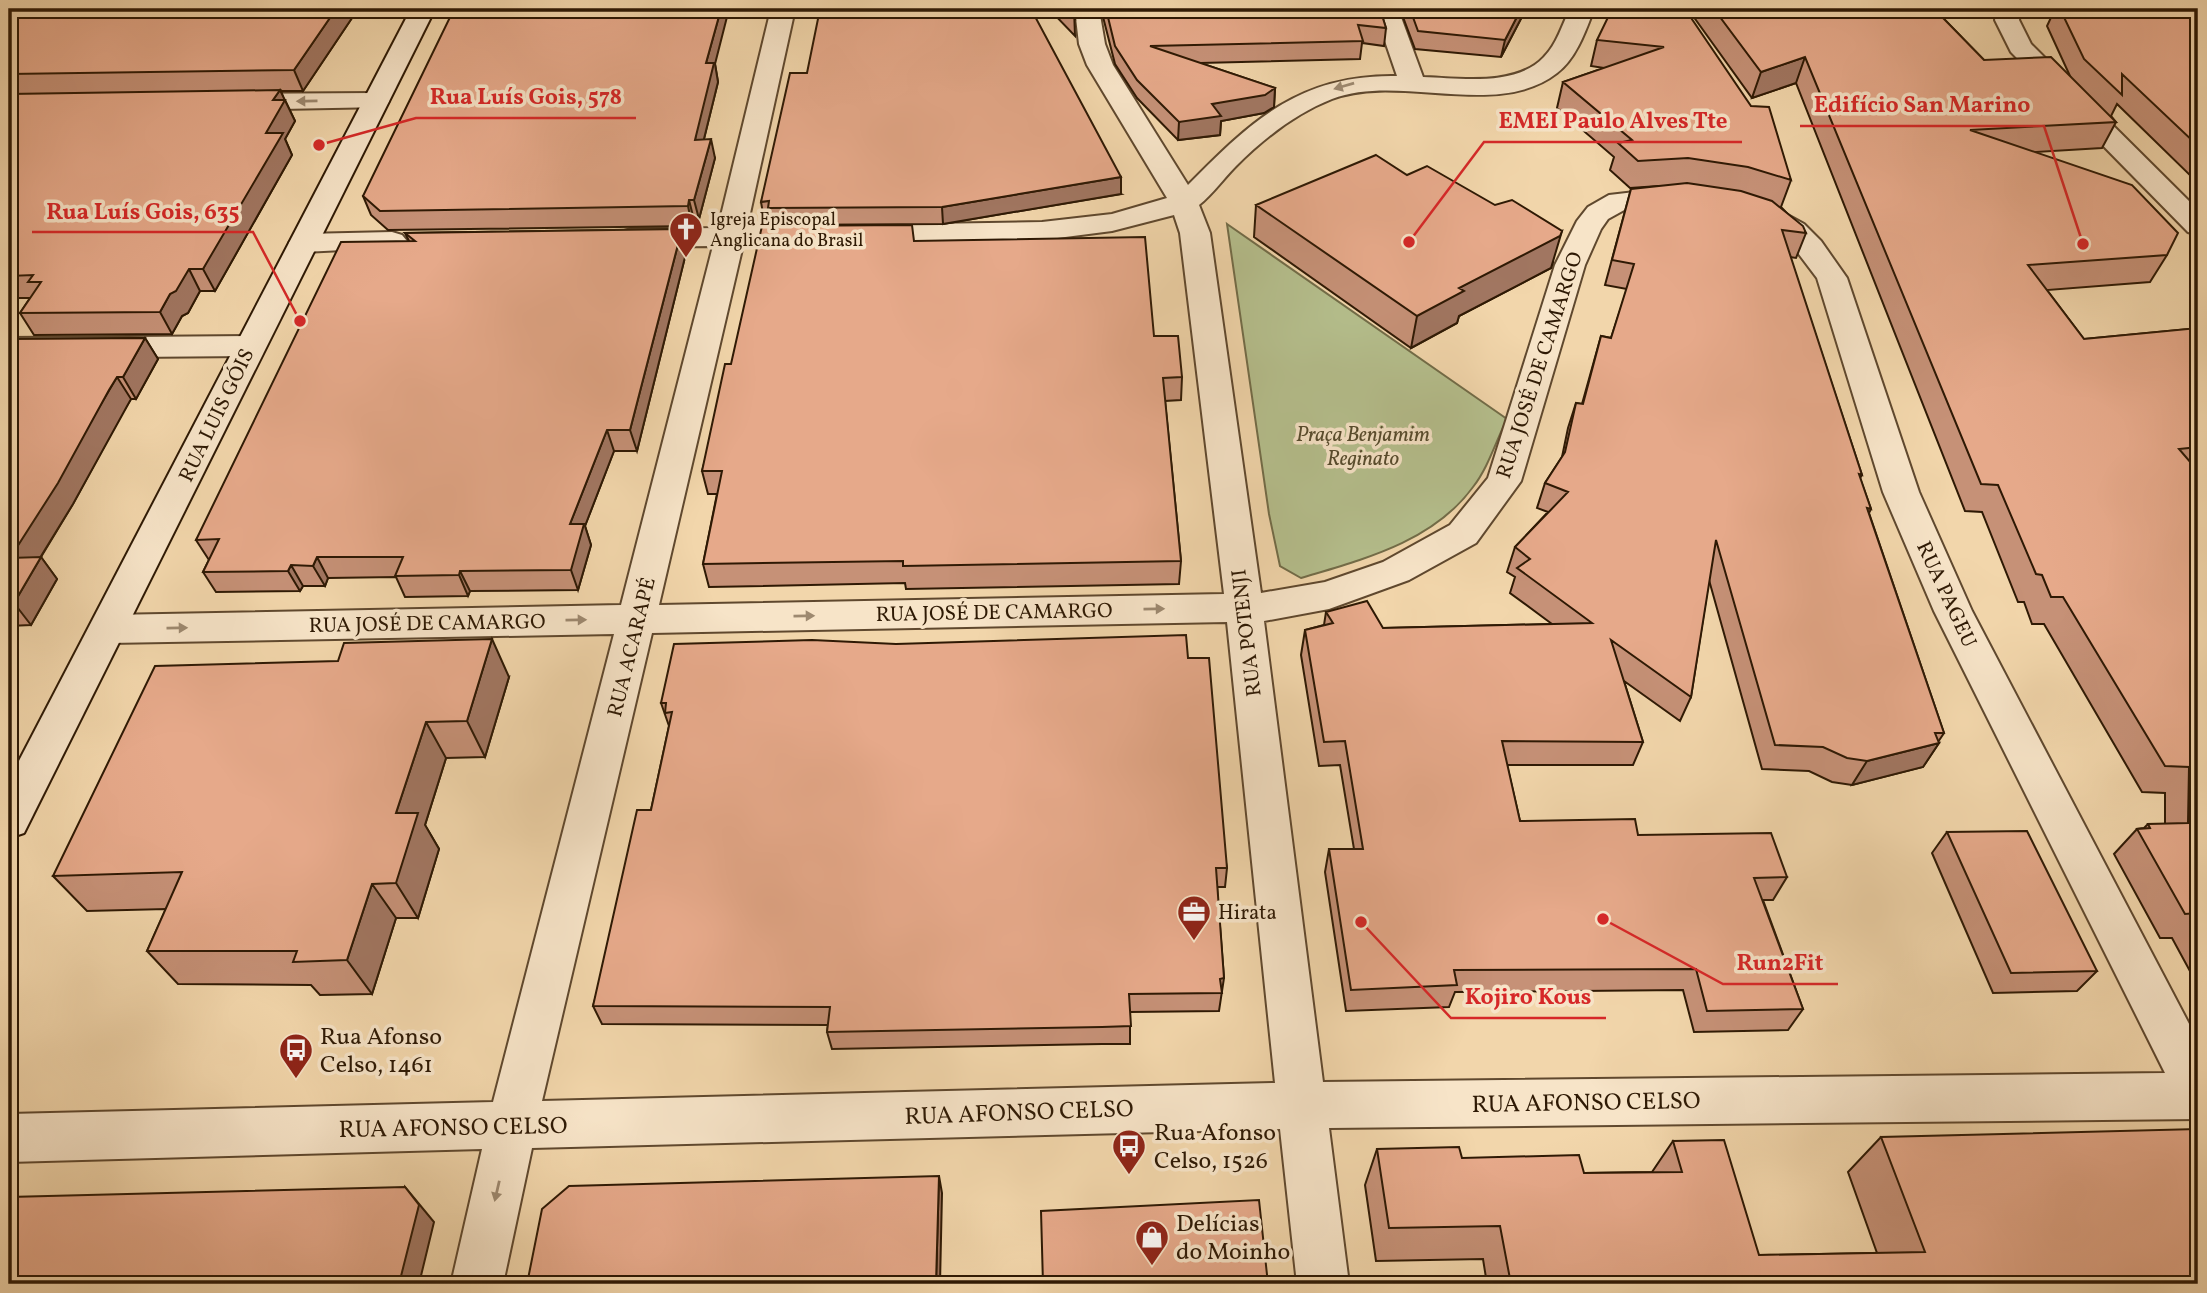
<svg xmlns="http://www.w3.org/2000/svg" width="2207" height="1293" viewBox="0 0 2207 1293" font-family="Vollkorn,serif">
	<rect width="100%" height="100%" fill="#f2d6ab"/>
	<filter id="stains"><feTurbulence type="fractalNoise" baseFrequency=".00286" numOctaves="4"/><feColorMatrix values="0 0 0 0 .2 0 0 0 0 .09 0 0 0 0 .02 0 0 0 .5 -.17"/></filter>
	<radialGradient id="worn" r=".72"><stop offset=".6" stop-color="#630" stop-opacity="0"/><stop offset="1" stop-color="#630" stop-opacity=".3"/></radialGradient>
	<!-- green -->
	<path fill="#b5bf8d" stroke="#726c48" stroke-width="2" d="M1227,224L1507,419C1496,441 1488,468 1473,487C1433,542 1364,559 1301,578L1280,566L1269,514Z"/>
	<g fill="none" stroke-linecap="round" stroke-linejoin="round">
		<!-- street casing -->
		<g stroke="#5f482e" stroke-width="4">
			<path id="street" d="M771,9H795L747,227L1042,222L1112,214L1167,198L1087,65L1079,44L1075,9H1099L1105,44L1113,65L1188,185C1251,121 1300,74 1397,76L1374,9H1398L1423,77C1460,78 1516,87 1544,57C1557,44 1562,25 1570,9H1594C1586,30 1576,59 1557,73C1497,120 1399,73 1332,99C1296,113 1263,139 1236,166C1223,179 1213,194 1199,205L1210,233L1261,593L1325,582L1383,562L1450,525L1488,478L1555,265L1577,221L1588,207L1609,195L1678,187L1688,190L1692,196L1688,202L1626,209L1608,219L1601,229L1585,265L1521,481L1476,543L1409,580L1329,609L1264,621L1323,1082L2165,1073L1934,611L1883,492L1817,278L1792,245L1773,230L1751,218L1746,212L1751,206L1761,203L1771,206L1804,224L1821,241L1847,278L1919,492L1972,611L2198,1041V1119L1329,1128L1349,1284H1297L1280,1129L532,1148L503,1284H451L482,1149L9,1162V1114L493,1102L614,634L109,643L96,639L90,629L96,619L109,615L621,605L713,246L631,247L621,244L616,238L621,232L631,229L718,228ZM1174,215L1180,233L1224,594L659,605L743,245L1042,240L1112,231ZM1227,622L1275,1083L542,1101L652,633Z
				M1997,9H2021L2019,20L2031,44L2198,210V235L2188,232L2011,52L1995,20Z
				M376,93L385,95L389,101L385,107L234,110L225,108L221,102L225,96L234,94Z
				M392,232L402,235L407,241L402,247L304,252L294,249L289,243L294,237L304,234Z
				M250,336L261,339L266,346L261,353L250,356L9,358V338Z"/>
		</g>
		<!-- secondary casing -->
		<g stroke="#2e1904" stroke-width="4">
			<path id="secondary" d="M411,9H435L24,833L9,838V780Z"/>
		</g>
		<!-- street -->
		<use href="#street" fill="#f7e4c8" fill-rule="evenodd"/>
		<!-- secondary -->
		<use href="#secondary" fill="#f7e4c8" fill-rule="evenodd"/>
	</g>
	<!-- wall -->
	<path fill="#c69177" stroke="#2e1904" stroke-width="2" d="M9,9H358L303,91H281L284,100H285L295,121L285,139L292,155L215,291H200L188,313L182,316L172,334L34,335L20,313L30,298H9Z
		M1049,9H1074L1075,36Z
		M1101,9H1380L1386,28L1384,46L1362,43L1360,59L1200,63L1275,88L1274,107L1264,113L1221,121L1220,135L1178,140L1137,98L1115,64Z
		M1400,9H1526L1501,57L1415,49Z
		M1685,9L1791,180L1781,207L1806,233L1796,258L1790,257L1862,475L1860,478L1871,509L1869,513L1944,733L1938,742L1939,743L1923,767L1852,785L1832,782L1809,771L1762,769L1709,580L1691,697L1680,721L1624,681L1643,742L1633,765H1507L1520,821L1638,835L1787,877L1773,900H1763L1803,1009L1788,1030L1694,1032L1683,990L1455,992L1449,1007L1346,1011L1325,872L1329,849H1354L1340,765L1319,766L1301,655L1305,630L1324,625L1326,612L1383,628L1552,624L1510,593L1515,577L1507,572L1515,547L1548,512L1537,508L1545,483L1562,457L1568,428L1576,403L1582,404L1601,336L1611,338L1627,289L1605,285L1631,189L1659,186L1630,188L1610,170L1614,157L1557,108L1563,82L1604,68L1591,66L1597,40Z
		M1688,9H1946L1943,18L1984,60L2070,76L2047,26L2055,9H2198V183L2117,104L2111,116L2116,122L2102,148L2035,152L2167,255L2150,282L2047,290L2084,339L2198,328V973H2191L2172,938H2160L2114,854L2137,829L2144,828L2148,824H2165V793L2142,792L2044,624H2032L2024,602H2018L1982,512L1965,511L1796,83L1752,98Z
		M715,64L718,82L704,139L715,158L699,219L694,220L692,226L388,230L371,215L363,196Z
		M807,73L1121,194L943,224L771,225L770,219H764L761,202Z
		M1407,175L1553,262L1551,268L1459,316L1457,323L1411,348L1254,237L1256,205Z
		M682,229L687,249L637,451H614L585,526L591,545L578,590L470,591L468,596L405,597L396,577L328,578L325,586H303L300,591L216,592L203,572L209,560L196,540L409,241L405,233Z
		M914,241L1154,336L1182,377L1181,400L1165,401L1181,561L1179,584L906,589L905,583L709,587L703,564L717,494H708L702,471L731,364Z
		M145,338L158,359L136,399H131L123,412L73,504L41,557L57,579L31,625L9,626V339Z
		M1188,658L1227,868L1225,887H1217L1224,978L1219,1011L1130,1012V1044H1102L832,1049L827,1032L828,1025L602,1024L593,1006L651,810L669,726L661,703Z
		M509,677L485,757L446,758L425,825L439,849L418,918H396L372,994L320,995L311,985L178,984L147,951L166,909L87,911L53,876Z
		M1947,832L2097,971L2077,991L1993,993L1932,853Z
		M1881,1137L2198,1284H1487L1483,1259L1376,1261L1365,1185L1377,1149L1462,1158L1584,1173L1652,1172L1673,1141L1759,1255L1877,1253L1848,1172Z"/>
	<!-- shaded-wall -->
	<path fill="#a17661" stroke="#2e1904" stroke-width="2" d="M336,9H358L303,91L294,70Z
		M721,9H729L715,64L718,82L699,159L695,140L706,63Z
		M1521,9H1526L1501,57L1505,40Z
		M1805,57L1796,83L1752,98L1761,72Z
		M1275,88L1274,107L1264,113L1221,121L1220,135L1178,140L1179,122L1212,104Z
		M280,90L295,121L285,139L292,155L215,291L203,269L266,133L273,100Z
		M711,139L715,158L699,219L694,200Z
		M1121,177V194L943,224L942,207Z
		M689,200L694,220L692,226L688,206Z
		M682,229L687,249L637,451L630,430Z
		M1562,231L1551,268L1459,316L1457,323L1411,348L1417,316L1459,288Z
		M189,269L200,291L188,313L182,316L172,334L160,312L170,294Z
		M145,338L158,359L136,399L123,377Z
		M117,377L131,399L73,504L27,579L10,558Z
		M607,430L614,451L585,526L591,545L578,590L571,570L570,524Z
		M41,557L57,579L31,625L14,603Z
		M317,557L328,578L325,586L313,566Z
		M291,565L303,586L300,591L288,571Z
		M460,571L470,591L468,596L459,575Z
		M492,639L509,677L485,757L467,721Z
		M426,722L446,758L425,825L439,849L418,918L396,883V813Z
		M1939,743L1923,767L1852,785L1867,761Z
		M372,884L396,918L372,994L347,960Z
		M939,1176L942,1193L940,1284H936Z
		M405,1187L434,1222L419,1284H399Z"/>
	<!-- building -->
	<path fill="#e6a98a" stroke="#2e1904" stroke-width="2" d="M9,9H336L294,70L9,74Z
		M454,9H721L706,63H714L695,140L711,139L694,200H689L688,206L380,211L363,196Z
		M820,9H1031L1121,177L942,207L768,208L769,201L761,202L790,73H807Z
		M1066,9H1074L1075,18Z
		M1106,9H1380L1386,28L1358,25L1363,41L1150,46L1275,88L1265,95L1212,104L1221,116L1179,122L1137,80L1115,46Z
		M1410,9H1521L1505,40L1418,31Z
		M1612,9H1685L1751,106L1769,107L1791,180L1748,167L1688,158L1638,161L1618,143L1632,140L1563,82L1664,47L1597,40Z
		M1714,9H1946L1943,18L1984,60L2051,57L2116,122L1970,130L2132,185L2178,233L2167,255L2028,265L2084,339L2198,328V447L2179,449L2198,471V915L2197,913L2185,914L2137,829L2150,828L2148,824L2188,823L2189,767L2165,766L2063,597H2051L2042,575L2036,574L1998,485L1981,484L1805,57L1761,72Z
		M2060,9H2198V146L2122,74V95L2084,59Z
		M280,90L273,100H285L266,133H283L203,269H189L176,291L170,294L160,312L20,313L41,282H28L33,275L9,276V94Z
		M1376,155L1407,175L1427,166L1495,205L1512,200L1562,231L1560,236L1459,288L1464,291L1417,316L1256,205Z
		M1687,183L1741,191L1772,201L1803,226L1806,233L1782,230L1862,475L1859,474L1871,509L1867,508L1944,733H1935L1939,743L1867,761L1847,758L1823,747L1775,745L1716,540L1691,697L1611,640L1643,742L1502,741L1520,821L1635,819L1638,835L1771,833L1787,877L1754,878L1803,1009L1707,1011L1696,969L1454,970L1457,985L1351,990L1329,849H1363L1345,741L1324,742L1305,630L1333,623L1326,612L1367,601L1383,628L1592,623L1517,568L1530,559L1515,547L1568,492L1545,483L1565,452L1576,403L1583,404L1601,336L1611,338L1634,264L1612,260L1631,189Z
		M912,225L914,241L1145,237L1154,336H1178L1182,377L1163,378L1181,561L903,566V561L703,564L722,471H702L725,364H731L762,226Z
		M682,229L630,430H607L570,524H584L571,570L460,571L459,575L395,576L403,557H317L313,566L291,565L288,571L203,572L219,539L196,540L341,242L415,241L405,233Z
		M145,338L123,377H117L109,390L58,483L10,558L41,557L14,603L9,604V339Z
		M1186,635L1188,658H1209L1227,868H1216L1224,978L1220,979L1222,993L1129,994L1131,1026L1102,1027L827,1032L830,1007L593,1006L637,810H651L672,712L665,713L666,703H661L674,644L812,640L896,644Z
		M492,639L467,721L426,722L396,813H418L396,883L372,884L347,960L293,962L297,951H147L182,872L53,876L155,666L338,661L344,643Z
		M2027,831L2097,971L2011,973L1947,832Z
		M2198,1129V1284H1511L1500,1226L1389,1228L1377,1149L1459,1147L1462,1158L1579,1155L1584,1173L1682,1172L1673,1141L1724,1140L1759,1255L1925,1252L1881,1137Z
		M939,1176L936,1284H527L542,1209L569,1186Z
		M405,1187L419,1205L399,1284H9V1197Z
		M1259,1200L1268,1284H1043L1041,1211Z"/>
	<!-- one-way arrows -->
	<defs><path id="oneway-solid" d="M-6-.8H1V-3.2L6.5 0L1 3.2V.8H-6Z" transform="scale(1.75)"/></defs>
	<g fill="#9d8970">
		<use href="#oneway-solid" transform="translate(1344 86) rotate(164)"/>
		<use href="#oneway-solid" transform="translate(307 101) rotate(179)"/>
		<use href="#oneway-solid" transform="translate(1154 609) rotate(-1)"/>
		<use href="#oneway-solid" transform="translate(804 616) rotate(-1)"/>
		<use href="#oneway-solid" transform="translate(576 620) rotate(-1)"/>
		<use href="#oneway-solid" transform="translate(177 628) rotate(-1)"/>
		<use href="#oneway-solid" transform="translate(497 1191) rotate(103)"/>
	</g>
	<!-- icons -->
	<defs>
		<g id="church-pin" transform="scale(1.75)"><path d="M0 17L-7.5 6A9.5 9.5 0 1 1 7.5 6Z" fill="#8f2418" stroke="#f7e4c8"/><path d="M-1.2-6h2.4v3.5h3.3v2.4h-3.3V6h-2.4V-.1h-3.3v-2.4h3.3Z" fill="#fff"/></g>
		<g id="office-pin" transform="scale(1.75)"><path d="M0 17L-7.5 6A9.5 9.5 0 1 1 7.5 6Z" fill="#8f2418" stroke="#f7e4c8"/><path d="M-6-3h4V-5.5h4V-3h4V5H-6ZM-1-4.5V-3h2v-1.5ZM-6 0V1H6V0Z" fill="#fff"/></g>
		<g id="bus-pin" transform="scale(1.75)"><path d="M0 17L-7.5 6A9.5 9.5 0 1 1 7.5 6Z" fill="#8f2418" stroke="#f7e4c8"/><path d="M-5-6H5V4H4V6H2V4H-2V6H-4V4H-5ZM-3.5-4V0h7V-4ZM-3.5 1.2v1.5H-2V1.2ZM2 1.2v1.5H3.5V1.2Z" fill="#fff"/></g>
		<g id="shop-pin" transform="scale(1.75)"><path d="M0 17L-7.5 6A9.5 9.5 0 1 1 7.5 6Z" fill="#8f2418" stroke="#f7e4c8"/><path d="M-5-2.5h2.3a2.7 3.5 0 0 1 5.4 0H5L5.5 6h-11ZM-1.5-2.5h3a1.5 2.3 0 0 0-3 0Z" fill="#fff"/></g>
	</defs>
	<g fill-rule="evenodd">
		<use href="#church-pin" x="686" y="229"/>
		<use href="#office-pin" x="1194" y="912"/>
		<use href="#bus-pin" x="296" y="1050"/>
		<use href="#bus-pin" x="1129" y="1146"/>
		<use href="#shop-pin" x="1152" y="1237"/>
	</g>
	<g text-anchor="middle" stroke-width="7" stroke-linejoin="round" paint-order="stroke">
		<!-- far-poi labels -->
		<g font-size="18" fill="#2e1904" stroke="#f7e4c8" text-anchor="start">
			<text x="710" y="225">Igreja Episcopal<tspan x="710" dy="21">Anglicana do Brasil</tspan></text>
		</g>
		<!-- street labels -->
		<g font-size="21" fill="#2e1904" stroke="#f7e4c8">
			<text transform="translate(1539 365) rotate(-72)" y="7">RUA JOSÉ DE CAMARGO</text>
			<text transform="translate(216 415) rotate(-64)" y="7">RUA LUIS GÓIS</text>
			<text transform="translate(1947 594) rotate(65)" y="7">RUA PAGEU</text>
			<text transform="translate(994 612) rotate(-1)" y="7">RUA JOSÉ DE CAMARGO</text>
			<text transform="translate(427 623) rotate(-1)" y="7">RUA JOSÉ DE CAMARGO</text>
			<text transform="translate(1246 633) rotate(-97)" y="7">RUA POTENJI</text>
			<text transform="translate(631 647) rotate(-76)" y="7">RUA ACARAPÉ</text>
		</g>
		<!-- park labels -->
		<g font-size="21" font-style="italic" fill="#564b2d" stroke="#f7e4c8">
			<text x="1363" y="441">Praça Benjamim<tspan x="1363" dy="24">Reginato</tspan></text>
		</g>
		<!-- poi labels -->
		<g font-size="21" fill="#2e1904" stroke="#f7e4c8" text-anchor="start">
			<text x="1218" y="919">Hirata</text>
		</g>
		<!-- near-poi labels -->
		<g font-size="24" fill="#2e1904" stroke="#f7e4c8" text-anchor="start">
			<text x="320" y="1044">Rua Afonso<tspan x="320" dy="28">Celso, 1461</tspan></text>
			<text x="1154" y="1140">Rua Afonso<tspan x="1154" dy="28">Celso, 1526</tspan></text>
			<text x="1176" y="1231">Delícias<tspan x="1176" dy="28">do Moinho</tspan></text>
		</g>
		<!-- near-street labels -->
		<g font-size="24" fill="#2e1904" stroke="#f7e4c8">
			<text transform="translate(1586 1102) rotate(-1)" y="8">RUA AFONSO CELSO</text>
			<text transform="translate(1019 1112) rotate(-2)" y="8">RUA AFONSO CELSO</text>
			<text transform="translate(453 1127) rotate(-1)" y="8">RUA AFONSO CELSO</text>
		</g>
	</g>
	<!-- callouts -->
	<path fill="none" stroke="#d62828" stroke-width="2.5" d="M319 145L416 118H636M2083 244L2044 126H1800M1409 242L1484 142H1742M300 321L253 232H32M1603 919L1723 984H1838M1361 922L1451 1018H1606"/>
	<g fill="#d62828" stroke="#f7e4c8" stroke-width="2.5">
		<circle cx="319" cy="145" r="7"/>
		<circle cx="2083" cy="244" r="7"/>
		<circle cx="1409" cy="242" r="7"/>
		<circle cx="300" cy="321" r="7"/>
		<circle cx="1603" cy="919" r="7"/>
		<circle cx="1361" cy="922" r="7"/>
	</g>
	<g font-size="23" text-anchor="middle" font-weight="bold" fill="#d62828" stroke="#f7e4c8" stroke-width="7" stroke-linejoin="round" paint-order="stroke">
		<text x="526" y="104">Rua Luís Gois, 578</text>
		<text x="1922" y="112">Edifício San Marino</text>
		<text x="1613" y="128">EMEI Paulo Alves Tte</text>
		<text x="143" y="219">Rua Luís Gois, 635</text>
		<text x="1780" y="970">Run2Fit</text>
		<text x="1528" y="1004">Kojiro Kous</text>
	</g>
	<!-- margin -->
	<rect width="2207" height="1293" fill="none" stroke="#f2d6ab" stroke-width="35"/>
	<rect x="10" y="10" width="2186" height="1272" fill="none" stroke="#2e1904" stroke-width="3.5"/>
	<rect x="18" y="18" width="2172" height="1258" fill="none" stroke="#2e1904" stroke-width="2"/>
	<rect width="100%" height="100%" filter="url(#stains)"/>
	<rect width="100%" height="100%" fill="url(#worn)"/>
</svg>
